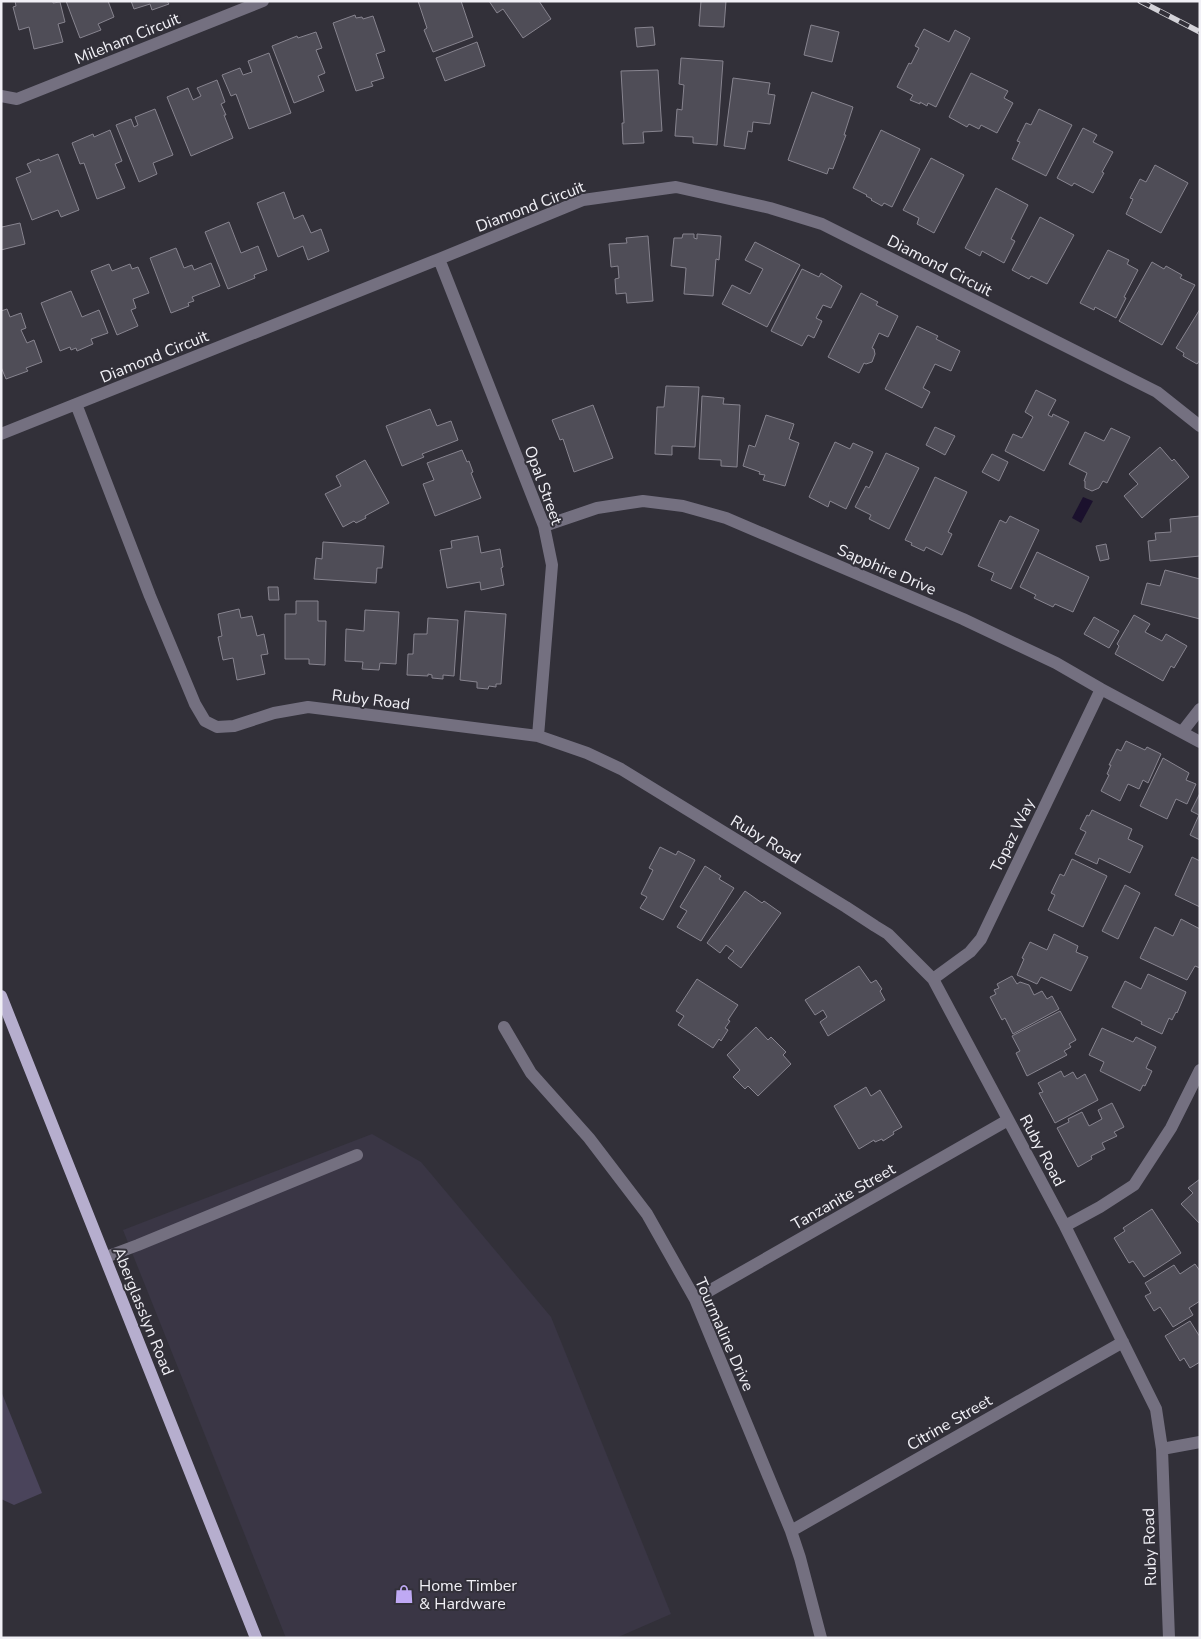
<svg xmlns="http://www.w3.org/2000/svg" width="1201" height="1639" viewBox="0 0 1201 1639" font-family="'Nunito Sans',sans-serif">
	<rect width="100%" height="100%" fill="#323039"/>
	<!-- built -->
	<path fill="#3a3645" d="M372,1134L421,1162L551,1317L671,1614L616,1638H286L123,1230Z"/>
	<!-- green -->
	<path fill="#4a445b" d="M1,1391L42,1493L14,1505L1,1499Z"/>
	<!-- water -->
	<path fill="#1b112d" d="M1083,497L1093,501L1081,523L1072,518Z"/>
	<!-- building -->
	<path fill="#4f4d57" stroke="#87848f" d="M15,1H53V3L60,2L65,22L58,24L63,42L34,49L29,27L19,30L13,7L16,6Z
		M66,1H108L114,17L98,24L101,30L80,38Z
		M131,1H167L169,4L152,10L150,4L134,9Z
		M418,1H461L473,37L433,52L424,30L427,28Z
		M489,1H539L551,19L523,38L503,9L497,13Z
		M701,1H726L724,27L699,26Z
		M355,15L356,18L362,17L363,19L373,16L385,51L376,54L384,78L371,82L373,86L356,91L333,23Z
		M811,25L839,32L832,62L804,55Z
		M653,27L655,45L637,47L635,28Z
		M924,29L949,42L955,30L970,38L936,107L928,103L927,106L920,102V104L910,100L913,95L897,87L909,63L911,64L919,48L915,46Z
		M316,32L322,48L316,50L325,73L318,76L324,91L294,103L272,46L297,36L298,38Z
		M477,42L485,66L445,81L436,58Z
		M269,53L291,113L249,129L236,94L231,96L222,75L240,68L243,75L252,72L248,61Z
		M681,58L723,61L717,145L693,143V137L675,136L677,109L682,110L684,85L679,84Z
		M658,70L662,131L643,132L644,143L623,144L622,123H624L621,71Z
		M971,73L1008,91L1004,98L1013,103L997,133L981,125L979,129L969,124L967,127L949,117Z
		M733,78L770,83L768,94L775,95L770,124L753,122L752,132L748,131L745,149L724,146Z
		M217,80L225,102L221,104L226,115H224L233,138L191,156L167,97L188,88L193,100L201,96L197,88Z
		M812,92L853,107L844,135H846L833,169L829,168L827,174L788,160Z
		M155,109L173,155L153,163L157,174L139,182L116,125L131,119L134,127L138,125L135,117Z
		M1039,109L1072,125L1046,176L1012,159L1020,142L1017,141L1026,123L1031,125Z
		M1083,128L1097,135L1093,142L1113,152L1102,172L1104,173L1093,193L1074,183L1072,186L1057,178Z
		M110,130L122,161L115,164L125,188L97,199L84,163L80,164L72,143L93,134L94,137Z
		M881,130L920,149L892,207L884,203L882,206L871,200L872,199L866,196L867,195L853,188Z
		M58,154L79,210L61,217L58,210L32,220L16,178L31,172L27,164L39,159L40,161Z
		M931,158L964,175L934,233L917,224L919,218L903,210Z
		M1155,165L1188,183L1161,233L1126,214L1133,199L1130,198L1140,179L1146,182Z
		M996,188L1028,205L1011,239L1015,241L1004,263L982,251L980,256L965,248Z
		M284,192L294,219L303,215L311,233L321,229L329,251L308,260L303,246L278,257L257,203Z
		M1040,217L1074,235L1047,284L1031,276L1029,279L1012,270Z
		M229,222L241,253L258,246L267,270L254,275L255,278L228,289L205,232Z
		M20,223L25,244L1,250V225L2,227Z
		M683,234H694V238L697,239V234L721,236L719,260L716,259L713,296L684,294L686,268L671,266L674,238H682Z
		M648,236L653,301L627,303L626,293L616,294L615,279L619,278L618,266L611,267L609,244L627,243L626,238Z
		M755,242L800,265L767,327L722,304L732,285L750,294L763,269L745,260Z
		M176,248L184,268L192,265L194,270L211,263L220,286L192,297L194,301L188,303L189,306L171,313L150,258Z
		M1108,250L1129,260L1127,264L1138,270L1124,297L1126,298L1116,318L1095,307L1094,310L1080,303Z
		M1152,262L1164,269L1166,266L1182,275L1180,278L1195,285L1162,345L1119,321Z
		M109,264L112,271L130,264L132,269L138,267L149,293L133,299L136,308L131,310L138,326L117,335L91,271Z
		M802,269L819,277L821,273L842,286L831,308L823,305L816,318L822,321L814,338L808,335L802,346L771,331Z
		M71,291L82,317L99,310L108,333L91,339L93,344L77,351L76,348L71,350L70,347L60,351L41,303Z
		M861,293L878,302L876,305L898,316L888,337L879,333L872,348L874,349L875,354L872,362L866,364L864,363L859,373L828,357Z
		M7,309L10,317L21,313L26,328L21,330L27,343L34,340L42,362L26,368L28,371L6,379L1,367V311Z
		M1200,309V360L1197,364L1183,356L1184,353L1176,348Z
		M917,326L938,336L936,339L960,351L951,371L935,364L923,388L930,392L922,408L885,389Z
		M666,386L699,387L695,447L672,446V455L655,454L657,407H664Z
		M1036,390L1056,400L1048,415L1052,417L1053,414L1069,422L1044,471L1005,451L1013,434L1022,438L1033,417L1025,412Z
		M702,396L724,398L723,404L740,405L737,467L721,466V460L699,459Z
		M593,405L613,458L574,472L563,439L560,440L552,420Z
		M430,409L437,426L451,421L458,440L422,454L424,457L402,466L386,426Z
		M766,415L794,424L789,439L799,443L785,486L763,480L765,475L759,474L760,472L743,466L749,445L755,447Z
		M935,427L955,436L945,455L926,445Z
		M1111,428L1130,437L1107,483L1103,481L1099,488L1092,491L1085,488V481H1084L1087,473L1069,464L1085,432L1104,441Z
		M835,442L850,449L853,443L873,452L846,509L830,501L828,507L809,497Z
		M1160,447L1172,461L1174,459L1189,477L1142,518L1124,496L1138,484L1129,474Z
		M462,450L467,462L469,461L473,472L471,473L481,498L435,516L423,484L434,480L427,463Z
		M886,453L919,468L889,529L869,519L871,515L855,507L866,486L869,488Z
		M992,454L1008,462L999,481L982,472Z
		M365,460L389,503L365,516L366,518L356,523L354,521L343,527L325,494L341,486L336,476Z
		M935,477L967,492L948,532L952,534L942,555L926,547L924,551L911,545L912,543L905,540Z
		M1010,516L1039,530L1011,589L991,580L994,573L978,566L1000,520L1006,523Z
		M1200,516V556L1150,561L1148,541L1156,540L1155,533L1171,532L1170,519Z
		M478,536L481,553L500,549L503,567L501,568L504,585L481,590L480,582L447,588L440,550L452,548L451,541Z
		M323,542L384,546L382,568H377L376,583L314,579L316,558L322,559Z
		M1106,544L1109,559L1100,561L1096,546Z
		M1037,552L1089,577L1073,612L1055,604L1053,607L1034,598L1036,595L1020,587Z
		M1165,570L1200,579V619L1141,604L1147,583L1160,586Z
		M268,587H278L279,600H269Z
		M296,601H318V621H326L325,665L309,664V659H285V614H296Z
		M239,609L241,618L252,616L257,636L264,634L268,654L261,655L265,674L237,680L233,658L223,660L218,637L222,636L218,614Z
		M365,610L399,612L396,664L380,663L379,670L362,669L363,662L345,661L346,629L364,631Z
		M465,611L506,614L501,684H496V687L489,686L488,689L477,688V682L460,680Z
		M1134,615L1150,624L1145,632L1162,641L1166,634L1187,646L1174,668L1171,666L1163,681L1115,654L1119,646L1117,644Z
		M1094,617L1119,631L1109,648L1084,634Z
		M428,618L458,620L454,676L443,675V679L432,678V675L428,674V676L407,675L408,654H413L414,634H427Z
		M1126,741L1145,750L1147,747L1161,754L1148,783L1143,780L1139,789L1128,784L1120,801L1101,791L1109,775L1107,774L1111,765H1109L1117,749L1121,751Z
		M1163,758L1189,773L1186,780L1196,784L1187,804L1176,799L1167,819L1140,806Z
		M1200,793V840L1190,835L1199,815L1191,811Z
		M1092,810L1132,829L1128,839L1143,846L1130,873L1099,858L1097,864L1075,854L1086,832L1080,829L1087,815L1089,816Z
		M660,847L676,855L678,851L695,860L663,920L640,908L647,897L641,894L653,870L649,868Z
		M1192,857L1200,861V907L1175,895Z
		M1072,859L1107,876L1083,927L1048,910L1055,895L1051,893L1060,874L1064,876Z
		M705,866L721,876L719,879L734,888L701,941L677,927L687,911L680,907Z
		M1125,885L1140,893L1118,939L1102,931Z
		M745,891L762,903L764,901L781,913L741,968L728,958L734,951L726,945L720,953L707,943Z
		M1181,919L1200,929V968L1195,966L1187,980L1140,958L1155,927L1173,936Z
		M1054,934L1078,946L1076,952L1088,957L1071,991L1041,977L1037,984L1017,975L1024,959L1022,958L1030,942L1047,950Z
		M859,966L871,983L876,980L882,989L880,991L885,1000L828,1036L820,1022L827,1017L823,1010L815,1015L805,1000Z
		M1148,974L1186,992L1177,1013L1176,1012L1172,1020L1169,1018L1162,1034L1141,1024L1142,1022L1112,1007L1125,981L1141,989Z
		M1012,976L1017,984L1020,982L1029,985L1034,995L1042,991L1047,999L1052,996L1059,1009L1013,1034L1005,1018L1002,1020L990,997L996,994L994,990L999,988L997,984Z
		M697,979L738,1005L728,1020L730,1021L725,1028L728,1030L721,1041L719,1039L713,1048L678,1025L684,1016L676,1011Z
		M1060,1011L1076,1040L1069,1044L1071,1047L1064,1051L1067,1055L1027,1076L1016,1053L1020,1051L1012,1036Z
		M756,1027L768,1040L771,1037L786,1052L783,1055L791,1064L758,1096L748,1086L745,1089L733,1077L740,1070L727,1055Z
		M1102,1028L1133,1042L1136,1037L1156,1047L1146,1068L1152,1071L1145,1086L1143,1085L1140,1091L1100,1071L1104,1062L1089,1055Z
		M1061,1071L1064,1077L1073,1072L1077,1079L1085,1074L1098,1100L1055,1123L1039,1093L1043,1092L1038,1083Z
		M866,1087L871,1096L880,1090L902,1127L893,1132L894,1134L883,1141L882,1139L875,1142L874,1140L859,1149L834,1106Z
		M1112,1103L1124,1127L1114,1132L1117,1136L1102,1143L1105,1149L1091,1156L1092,1159L1078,1167L1057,1128L1069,1122L1068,1119L1082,1112L1089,1126L1102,1119L1098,1110Z
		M1200,1179V1224L1181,1204L1193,1193L1188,1188Z
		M1152,1209L1181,1253L1144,1277L1133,1261L1129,1263L1114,1238L1125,1231L1123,1228Z
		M1195,1264L1200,1271V1301L1189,1308L1193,1315L1173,1327L1160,1307L1154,1311L1145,1296L1151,1293L1145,1283L1174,1265L1180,1274Z
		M1190,1321L1200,1337V1362L1190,1368L1184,1358L1180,1361L1165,1336Z"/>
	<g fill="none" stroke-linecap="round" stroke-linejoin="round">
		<!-- minor -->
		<path stroke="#747080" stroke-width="12" d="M1,96L17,99L263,1
			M439,259L544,526L552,565L538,736
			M76,404L150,596L195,704L205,721L217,727L234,726L274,713L308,707L538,736L587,753L621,769L846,907L875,926L888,934L933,979L1065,1226L1156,1409L1162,1449L1169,1638
			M1,434L439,259L583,200L676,187L770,208L822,224L1157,392L1200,426
			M544,526L597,508L643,501L683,506L726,518L963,619L1056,663L1101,689L1200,742
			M1182,732L1200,709
			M933,979L970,952L981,939L1101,689
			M504,1027L531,1073L589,1138L647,1214L695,1299L791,1531L800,1558L821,1638
			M1065,1226L1100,1207L1134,1185L1171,1128L1200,1070
			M106,1257L138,1245L357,1155
			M695,1299L1008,1120
			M1162,1449L1200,1442
			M791,1531L1123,1342"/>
		<!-- major -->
		<path stroke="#b6aece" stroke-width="12" d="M1,996L256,1638"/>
		<!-- rail casing -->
		<g stroke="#d4d3d9" stroke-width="5.5">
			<path id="rail" d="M1140,1L1200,32"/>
		</g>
		<!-- rail -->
		<use href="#rail" stroke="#323039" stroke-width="4" stroke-dasharray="11" stroke-linecap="butt"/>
	</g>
	<!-- icons -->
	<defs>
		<g id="shop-bare" transform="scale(1.5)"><path d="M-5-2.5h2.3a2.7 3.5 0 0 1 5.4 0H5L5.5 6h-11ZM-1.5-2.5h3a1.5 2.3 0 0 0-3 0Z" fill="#bfa9f4" stroke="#323039" stroke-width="2.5" paint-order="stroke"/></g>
	</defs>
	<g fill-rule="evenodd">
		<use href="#shop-bare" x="404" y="1594"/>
	</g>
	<g text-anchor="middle" stroke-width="4" stroke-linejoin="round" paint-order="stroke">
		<!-- street labels -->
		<g font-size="16" fill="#f1f0f6" stroke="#323039">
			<text transform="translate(127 38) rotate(-22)" y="6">Mileham Circuit</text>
			<text transform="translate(530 206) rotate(-21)" y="6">Diamond Circuit</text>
			<text transform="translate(940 265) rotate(27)" y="6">Diamond Circuit</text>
			<text transform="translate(154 356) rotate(-22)" y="6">Diamond Circuit</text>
			<text transform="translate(544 485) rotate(70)" y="6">Opal Street</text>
			<text transform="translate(887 569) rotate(23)" y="6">Sapphire Drive</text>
			<text transform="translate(371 699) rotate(7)" y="6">Ruby Road</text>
			<text transform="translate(1012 835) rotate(-64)" y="6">Topaz Way</text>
			<text transform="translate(766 839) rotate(31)" y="6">Ruby Road</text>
			<text transform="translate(1043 1150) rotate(62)" y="6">Ruby Road</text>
			<text transform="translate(843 1196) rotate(-30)" y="6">Tanzanite Street</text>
			<text transform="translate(144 1311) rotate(68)" y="6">Aberglasslyn Road</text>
			<text transform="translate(725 1334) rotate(66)" y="6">Tourmaline Drive</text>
			<text transform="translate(949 1422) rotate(-30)" y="6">Citrine Street</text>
			<text transform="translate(1149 1547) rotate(-92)" y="6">Ruby Road</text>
		</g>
		<!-- poi labels -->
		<g font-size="16" fill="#f1f0f6" stroke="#323039" text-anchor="start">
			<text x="419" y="1591">Home Timber<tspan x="419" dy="18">&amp; Hardware</tspan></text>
		</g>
	</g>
	<!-- border -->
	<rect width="1201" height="1639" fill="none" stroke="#f1f0f6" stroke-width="5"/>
</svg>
